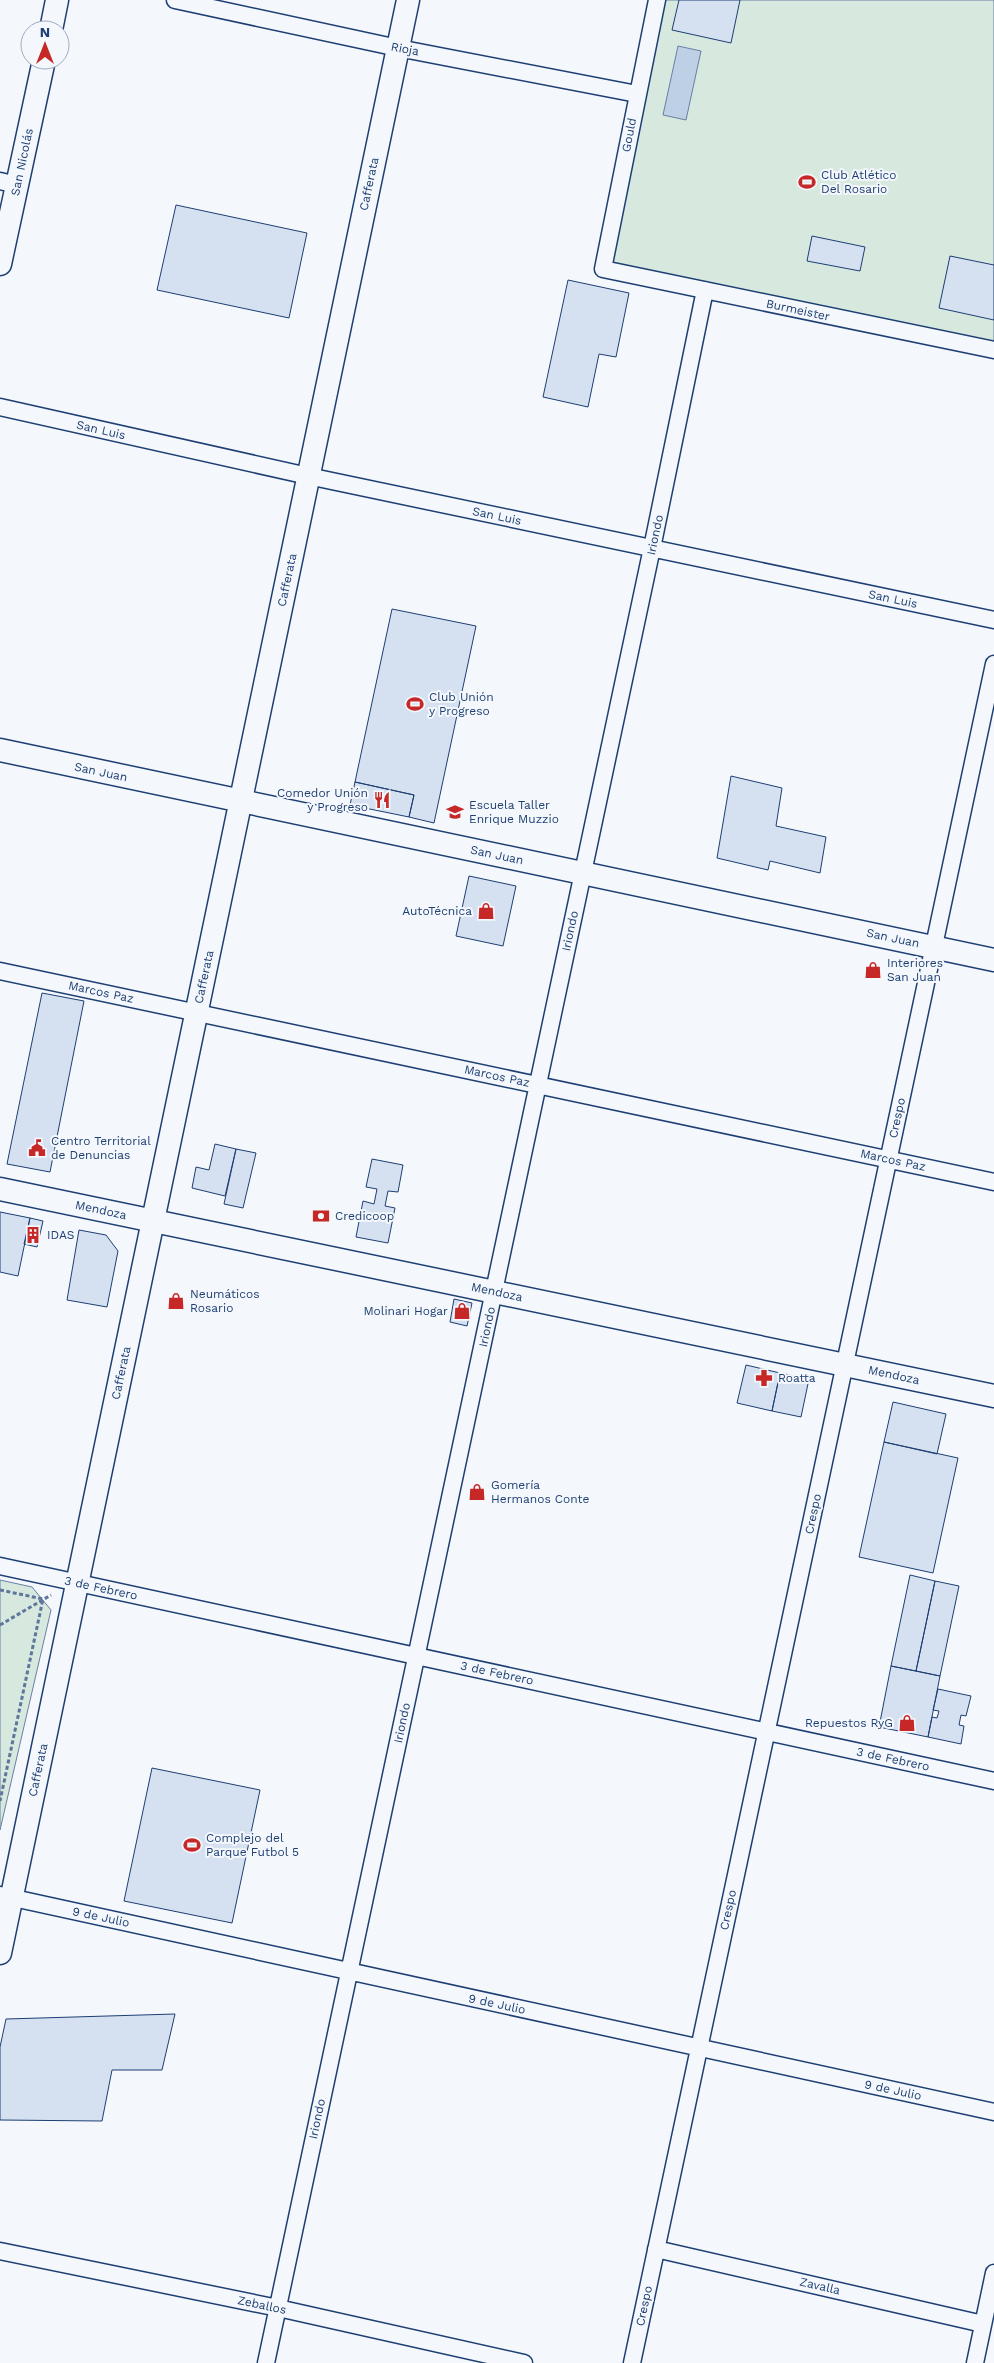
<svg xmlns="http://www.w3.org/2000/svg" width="994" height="2363" viewBox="0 0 994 2363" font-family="'Work Sans',sans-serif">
	<rect width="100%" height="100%" fill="#f4f7fb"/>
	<!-- green -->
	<path fill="#d7e8df" stroke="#687fa3" d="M657,0H994V350L603,269Z
		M0,1580L32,1587L51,1610L0,1830Z"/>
	<!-- water -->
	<path fill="#bed0e5" stroke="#687fa3" d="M678,46L701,51L686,120L663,115Z"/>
	<!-- building -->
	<path fill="#d5e0f0" stroke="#1d3f73" d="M679,0H740L731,43L672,30Z
		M176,205L307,233L289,318L157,290Z
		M812,236L865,247L860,271L807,261Z
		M950,256L994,265V320L939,308Z
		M568,280L629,293L616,357L599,354L588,407L543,397Z
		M392,609L476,626L434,823L409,817L414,795L355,782Z
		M731,776L782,788L776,826L826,837L820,873L770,861L768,870L717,858Z
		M355,782L414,795L409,817L350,805Z
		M469,876L516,886L503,946L456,936Z
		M42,993L84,1001L50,1172L7,1164Z
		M215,1144L236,1149L225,1196L192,1188L196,1167L209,1170Z
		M236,1149L256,1153L243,1208L224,1204Z
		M372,1159L403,1165L398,1192L388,1191L385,1206L395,1208L388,1243L356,1237L363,1201L374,1204L377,1189L366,1187Z
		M0,1212L30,1218L18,1276L0,1272Z
		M30,1218L43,1221L37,1247L24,1244Z
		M79,1230L106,1235L118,1251L107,1307L67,1300Z
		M454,1299L472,1303L467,1326L450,1322Z
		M746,1365L780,1373L772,1411L737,1403Z
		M780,1373L809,1379L801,1417L772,1411Z
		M893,1402L946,1414L937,1454L884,1442Z
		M884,1442L958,1458L933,1573L859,1557Z
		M910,1575L935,1581L916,1671L891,1666Z
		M935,1581L959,1586L940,1676L916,1671Z
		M891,1666L940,1676L928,1737L879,1727Z
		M938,1689L971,1696L966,1716L961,1715L959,1725L964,1726L961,1744L928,1737L932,1717L937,1718L939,1711L933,1710Z
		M152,1768L260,1790L232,1923L124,1901Z
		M175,2014L162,2070H112L102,2121L0,2120V2047L6,2019Z"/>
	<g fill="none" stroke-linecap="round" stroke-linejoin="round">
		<!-- street casing -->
		<g stroke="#1d3f73" stroke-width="19">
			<path id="street" d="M175,0L398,48L637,94
				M657,0L603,269L994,350
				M0,181L17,185
				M0,407L308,476L994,620
				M0,971L994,1182
				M0,1566L994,1781
				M0,1895L994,2112
				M656,2249L983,2324
				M0,2251L278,2308L524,2363
				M266,2363L652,548L705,290
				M632,2363L994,664
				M975,2363L994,2273"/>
		</g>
		<!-- secondary casing -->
		<g stroke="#1d3f73" stroke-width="25">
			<path id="secondary" d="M51,30L57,0
				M0,264L44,60
				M0,750L994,960
				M0,1189L994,1396
				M0,1953L408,0"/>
		</g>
		<!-- path -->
		<path stroke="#5e769c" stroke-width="3" stroke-dasharray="4 2.5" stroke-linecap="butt" d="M0,1590L43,1599L0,1801
			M0,1625L51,1595"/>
		<!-- street -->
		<use href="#street" stroke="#f4f7fb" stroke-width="16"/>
		<!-- secondary -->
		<use href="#secondary" stroke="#f4f7fb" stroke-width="22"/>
	</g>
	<!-- icons -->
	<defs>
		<g id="stadium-bare" transform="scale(1.35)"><path d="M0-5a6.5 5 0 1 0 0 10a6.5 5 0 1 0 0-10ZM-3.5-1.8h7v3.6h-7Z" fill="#c62828" stroke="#f4f7fb" stroke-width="2.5" paint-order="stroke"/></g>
		<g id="restaurant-bare" transform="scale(1.35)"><path d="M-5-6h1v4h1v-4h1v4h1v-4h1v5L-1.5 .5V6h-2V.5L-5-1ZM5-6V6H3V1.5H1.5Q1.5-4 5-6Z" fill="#c62828" stroke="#f4f7fb" stroke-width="2.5" paint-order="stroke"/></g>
		<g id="university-bare" transform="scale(1.35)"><path d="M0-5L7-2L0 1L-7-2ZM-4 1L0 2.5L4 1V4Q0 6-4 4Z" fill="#c62828" stroke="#f4f7fb" stroke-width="2.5" paint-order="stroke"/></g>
		<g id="shop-bare" transform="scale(1.35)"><path d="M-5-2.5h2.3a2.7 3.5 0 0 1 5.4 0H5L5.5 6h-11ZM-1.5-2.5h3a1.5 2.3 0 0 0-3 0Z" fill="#c62828" stroke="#f4f7fb" stroke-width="2.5" paint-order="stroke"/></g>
		<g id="civic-bare" transform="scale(1.35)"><path d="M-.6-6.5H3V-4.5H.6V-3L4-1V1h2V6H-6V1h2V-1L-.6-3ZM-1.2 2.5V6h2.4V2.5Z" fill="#c62828" stroke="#f4f7fb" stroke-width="2.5" paint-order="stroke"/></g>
		<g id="bank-bare" transform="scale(1.35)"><path d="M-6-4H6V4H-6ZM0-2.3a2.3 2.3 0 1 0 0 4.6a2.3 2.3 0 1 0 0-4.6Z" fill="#c62828" stroke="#f4f7fb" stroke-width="2.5" paint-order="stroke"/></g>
		<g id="building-bare" transform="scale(1.35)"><path d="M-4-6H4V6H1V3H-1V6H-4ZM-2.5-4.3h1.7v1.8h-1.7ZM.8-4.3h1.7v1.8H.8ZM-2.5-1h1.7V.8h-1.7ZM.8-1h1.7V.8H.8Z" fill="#c62828" stroke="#f4f7fb" stroke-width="2.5" paint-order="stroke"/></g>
		<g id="pharmacy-bare" transform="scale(1.35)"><path d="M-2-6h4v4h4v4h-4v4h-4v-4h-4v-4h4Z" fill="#c62828" stroke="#f4f7fb" stroke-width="2.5" paint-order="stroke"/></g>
	</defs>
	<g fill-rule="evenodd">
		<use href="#stadium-bare" x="807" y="182"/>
		<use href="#stadium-bare" x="415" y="704"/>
		<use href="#restaurant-bare" x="382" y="800"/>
		<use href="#university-bare" x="455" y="812"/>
		<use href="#shop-bare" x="486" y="911"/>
		<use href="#shop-bare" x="873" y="970"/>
		<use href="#civic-bare" x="37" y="1148"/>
		<use href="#bank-bare" x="321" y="1216"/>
		<use href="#building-bare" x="33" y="1235"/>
		<use href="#shop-bare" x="176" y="1301"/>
		<use href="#shop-bare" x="462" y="1311"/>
		<use href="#pharmacy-bare" x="764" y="1378"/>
		<use href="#shop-bare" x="477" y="1492"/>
		<use href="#shop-bare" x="907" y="1723"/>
		<use href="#stadium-bare" x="192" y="1845"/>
	</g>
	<g text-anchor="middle" stroke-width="4" stroke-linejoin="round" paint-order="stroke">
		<!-- street labels -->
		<g font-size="12" fill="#1d3f73" stroke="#f4f7fb">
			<text transform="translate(405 49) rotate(11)" y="4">Rioja</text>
			<text transform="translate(629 135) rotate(-79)" y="4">Gould</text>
			<text transform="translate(22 162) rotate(-78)" y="4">San Nicolás</text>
			<text transform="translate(369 184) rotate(-78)" y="4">Cafferata</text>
			<text transform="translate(798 310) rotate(12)" y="4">Burmeister</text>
			<text transform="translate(101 430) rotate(13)" y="4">San Luis</text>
			<text transform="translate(497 516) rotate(12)" y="4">San Luis</text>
			<text transform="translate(655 535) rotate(-78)" y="4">Iriondo</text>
			<text transform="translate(287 580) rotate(-78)" y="4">Cafferata</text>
			<text transform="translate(893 599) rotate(12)" y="4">San Luis</text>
			<text transform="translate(101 772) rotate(12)" y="4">San Juan</text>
			<text transform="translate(497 855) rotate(12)" y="4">San Juan</text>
			<text transform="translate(570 931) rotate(-78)" y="4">Iriondo</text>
			<text transform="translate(893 938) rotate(12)" y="4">San Juan</text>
			<text transform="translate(204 977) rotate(-78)" y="4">Cafferata</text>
			<text transform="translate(101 992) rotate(12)" y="4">Marcos Paz</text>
			<text transform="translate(497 1076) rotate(12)" y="4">Marcos Paz</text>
			<text transform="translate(897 1118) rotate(-78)" y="4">Crespo</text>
			<text transform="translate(893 1160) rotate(12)" y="4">Marcos Paz</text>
			<text transform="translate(101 1210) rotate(12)" y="4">Mendoza</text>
			<text transform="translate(497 1292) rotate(12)" y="4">Mendoza</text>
			<text transform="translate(487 1327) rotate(-78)" y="4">Iriondo</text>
			<text transform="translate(121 1373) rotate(-78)" y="4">Cafferata</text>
			<text transform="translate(894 1375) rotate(12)" y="4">Mendoza</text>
			<text transform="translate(813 1514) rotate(-78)" y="4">Crespo</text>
			<text transform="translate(101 1588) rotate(12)" y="4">3 de Febrero</text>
			<text transform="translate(497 1673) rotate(12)" y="4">3 de Febrero</text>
			<text transform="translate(402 1723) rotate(-78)" y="4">Iriondo</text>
			<text transform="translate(893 1759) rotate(12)" y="4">3 de Febrero</text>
			<text transform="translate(38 1770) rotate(-78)" y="4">Cafferata</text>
			<text transform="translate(728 1910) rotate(-78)" y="4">Crespo</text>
			<text transform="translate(101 1917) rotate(12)" y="4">9 de Julio</text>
			<text transform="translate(497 2004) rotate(12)" y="4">9 de Julio</text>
			<text transform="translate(893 2090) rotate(12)" y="4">9 de Julio</text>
			<text transform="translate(317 2119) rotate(-78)" y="4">Iriondo</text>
			<text transform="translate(820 2286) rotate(13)" y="4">Zavalla</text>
			<text transform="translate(262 2305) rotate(12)" y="4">Zeballos</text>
			<text transform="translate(644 2306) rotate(-78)" y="4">Crespo</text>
		</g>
		<!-- poi labels -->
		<g font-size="12" fill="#1d3f73" stroke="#f4f7fb" text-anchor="start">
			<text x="821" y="179">Club Atlético<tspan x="821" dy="14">Del Rosario</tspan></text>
			<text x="429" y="701">Club Unión<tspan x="429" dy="14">y Progreso</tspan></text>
			<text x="368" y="797" text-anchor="end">Comedor Unión<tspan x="368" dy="14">y Progreso</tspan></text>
			<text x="469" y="809">Escuela Taller<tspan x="469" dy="14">Enrique Muzzio</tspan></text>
			<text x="472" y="915" text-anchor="end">AutoTécnica</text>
			<text x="887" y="967">Interiores<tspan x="887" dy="14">San Juan</tspan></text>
			<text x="51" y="1145">Centro Territorial<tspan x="51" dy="14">de Denuncias</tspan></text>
			<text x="335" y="1220">Credicoop</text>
			<text x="47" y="1239">IDAS</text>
			<text x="190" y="1298">Neumáticos<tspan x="190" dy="14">Rosario</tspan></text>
			<text x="448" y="1315" text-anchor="end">Molinari Hogar</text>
			<text x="778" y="1382">Roatta</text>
			<text x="491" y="1489">Gomería<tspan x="491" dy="14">Hermanos Conte</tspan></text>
			<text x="893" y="1727" text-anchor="end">Repuestos RyG</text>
			<text x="206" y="1842">Complejo del<tspan x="206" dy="14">Parque Futbol 5</tspan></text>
		</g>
	</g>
	<!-- north arrow -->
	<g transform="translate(45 45)"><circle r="24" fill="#f4f7fb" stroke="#9eadc5"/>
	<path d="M0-4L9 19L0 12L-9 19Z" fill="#c62828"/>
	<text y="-8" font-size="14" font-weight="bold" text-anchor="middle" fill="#1d3f73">N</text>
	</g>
</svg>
